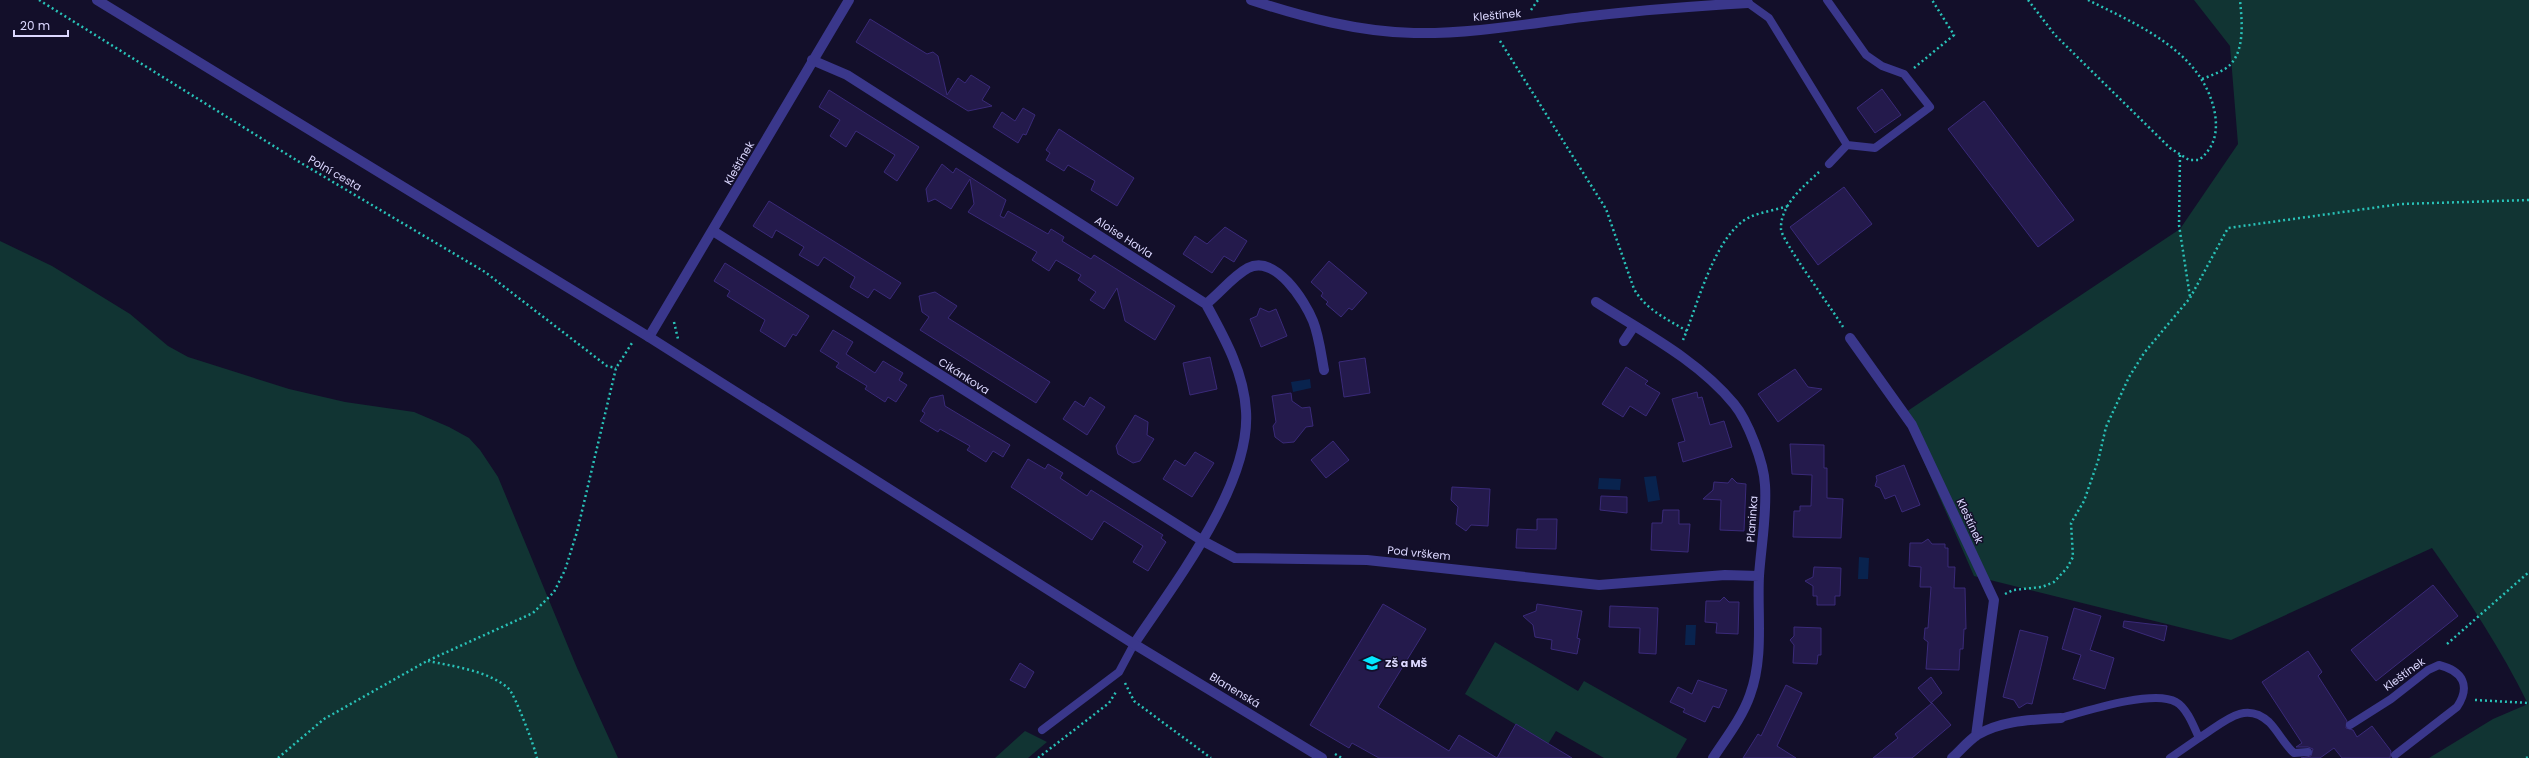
<svg xmlns="http://www.w3.org/2000/svg" width="2529" height="758" viewBox="0 0 2529 758" font-family="Poppins,sans-serif">
	<rect width="100%" height="100%" fill="#130f2a"/>
	<!-- green -->
	<path fill="#113433" d="M2194,0H2529V758H2429L2493,719L2528,704C2501,649 2468,599 2432,548L2231,640L1974,576L1903,414L2180,229L2238,144L2230,46Z
		M0,241L52,266L130,314L168,346L188,357L289,389L345,402L414,412L449,427L469,438L480,450L498,477L577,668L618,758H0Z
		M1495,642L1578,691L1584,681L1687,739L1676,758H1604L1556,731L1548,744L1465,694Z
		M1025,731L1047,742L1028,758H995Z"/>
	<!-- water -->
	<path fill="#09234e" d="M1310,379L1311,388L1293,392L1291,382Z
		M1656,476L1660,500L1648,502L1644,477Z
		M1599,478L1621,479L1620,490L1598,489Z
		M1859,557L1869,558L1868,579H1858Z
		M1686,625H1696L1695,645H1685Z"/>
	<!-- building -->
	<path fill="#241a4c" stroke="#3a2a79" d="M870,19L927,54L933,52L938,56L947,95L958,78L965,83L971,75L990,87L982,100L992,106L968,111L856,42Z
		M1882,89L1901,115L1875,133L1857,108Z
		M829,90L919,147L897,181L884,172L895,155L856,131L846,147L830,136L840,120L819,107Z
		M1984,101L2074,220L2038,247L1948,129Z
		M1023,108L1035,115L1026,135L1023,134L1018,143L993,127L1002,112L1015,121Z
		M1059,129L1134,178L1117,206L1091,190L1095,181L1068,165L1064,171L1046,160L1050,153L1046,150Z
		M942,164L953,173L956,168L1006,200L1000,216L1004,218L1008,211L1048,234L1051,229L1064,237L1062,241L1091,259L1094,255L1175,306L1155,340L1125,321L1117,288L1104,309L1090,300L1096,292L1078,280L1081,275L1056,260L1049,271L1032,260L1037,252L968,212L974,204L970,179L951,209L935,199L928,202L926,189Z
		M1844,187L1872,224L1818,265L1790,227Z
		M769,201L901,283L890,299L874,289L868,298L850,287L855,277L824,257L818,266L799,255L804,247L776,230L772,238L753,226Z
		M1225,227L1247,241L1234,262L1224,256L1212,273L1183,254L1195,236L1207,244Z
		M1329,261L1367,293L1352,310L1349,308L1341,317L1326,304L1328,302L1321,296L1323,293L1311,282Z
		M725,263L809,316L796,336L793,334L785,347L760,331L765,320L727,296L730,291L714,281Z
		M935,292L957,306L948,318L1050,382L1036,403L920,330L929,317L922,312L919,296Z
		M1260,308L1269,312L1276,309L1287,336L1261,347L1250,319L1257,316Z
		M833,330L853,342L846,354L875,373L883,361L903,373L899,380L907,385L896,402L888,397L885,402L865,389L867,386L836,367L839,363L820,351Z
		M1210,357L1217,389L1190,395L1183,363Z
		M1365,358L1370,393L1344,397L1339,362Z
		M1626,367L1648,381L1645,384L1660,393L1646,416L1630,406L1623,417L1602,404Z
		M1795,369L1808,387L1822,389L1778,422L1758,394Z
		M1697,392L1698,398L1702,397L1710,425L1724,421L1732,447L1683,462L1678,443L1685,441L1672,399Z
		M1291,393L1292,401L1302,408L1310,407L1313,426L1306,427L1294,442L1283,443L1275,437L1273,426L1276,422L1272,396Z
		M943,395L945,406L1010,445L1003,457L993,451L986,462L967,450L970,446L940,429L938,432L920,421L925,413L922,411L930,398Z
		M1090,397L1105,407L1087,435L1063,419L1075,401L1084,407Z
		M1135,415L1148,422L1147,435L1154,439L1140,461L1133,463L1118,454L1116,446Z
		M1333,441L1349,460L1326,478L1311,460Z
		M1790,444L1824,445V468H1827V498L1843,499L1841,538L1793,537L1794,511H1800V506H1811L1812,475L1792,474Z
		M1195,452L1214,463L1192,497L1163,479L1175,460L1185,466Z
		M1028,459L1045,469L1048,464L1063,473L1060,478L1087,496L1091,490L1163,535L1161,538L1166,542L1148,571L1133,562L1143,546L1104,521L1092,540L1011,487Z
		M1904,465L1920,505L1902,512L1895,495L1885,499L1880,488L1875,486L1877,480L1876,476Z
		M1732,478L1737,483L1746,484L1744,531L1720,530L1721,500L1703,499L1713,490L1714,482L1728,483Z
		M1452,487L1490,489L1488,526L1471,525L1466,531L1456,524L1458,507L1451,500Z
		M1601,496L1627,497V513L1600,510Z
		M1663,510H1679V524H1690L1688,552L1651,550L1652,523H1662Z
		M1537,519H1557L1556,549L1516,548L1517,529L1537,530Z
		M1928,539L1932,544H1945V548H1948V567H1955L1954,588H1965L1966,629H1964L1963,649H1960L1959,670L1926,669L1928,642L1924,639L1925,628H1928L1931,587H1920L1921,567L1909,566L1910,543H1922Z
		M1814,567L1841,568L1840,596H1835V605H1817V596H1813V586L1805,581L1813,577Z
		M2433,585L2458,616L2376,681L2351,650Z
		M1724,597L1729,602H1739L1738,634L1716,633L1717,623L1705,622L1706,601H1720Z
		M1383,604L1426,629L1378,707L1449,751L1459,735L1497,758L1516,724L1572,758H1379L1352,743L1349,748L1310,725Z
		M1537,604L1582,611L1577,638L1580,639L1577,654L1551,649L1552,640L1535,637L1533,625L1523,616L1536,611Z
		M1610,606L1658,608L1656,654L1639,653L1640,628L1609,627Z
		M2074,608L2101,616L2090,650L2114,658L2105,689L2073,679L2081,655L2062,649Z
		M2124,621L2167,626L2164,641L2123,627Z
		M1794,627L1821,628V655H1818L1817,664L1793,663L1794,645L1790,640L1794,636Z
		M2020,630L2048,637L2032,704L2027,703L2019,708L2014,700L2003,697Z
		M2308,651L2322,672L2318,676L2347,721L2346,728L2353,730L2357,737L2372,726L2391,751L2390,758H2342L2334,748L2320,758H2301L2311,756L2313,749L2308,747H2296L2302,743L2262,682Z
		M1020,663L1034,672L1025,688L1010,680Z
		M1931,677L1942,693L1931,703L1918,688Z
		M1698,680L1727,690L1719,708L1713,706L1705,722L1683,712L1685,709L1670,702L1678,687L1692,694Z
		M1786,685L1802,693L1777,746L1796,758H1743L1758,734L1761,736Z
		M1932,703L1951,725L1912,758H1873L1898,738L1895,734Z"/>
	<g fill="none" stroke-linecap="round" stroke-linejoin="round">
		<!-- path -->
		<path stroke="#29c2b8" stroke-width="2.5" stroke-dasharray="2 3" stroke-linecap="butt" d="M39,0L301,163L485,272L607,366L616,368
			M2028,0L2055,35L2170,148L2189,160H2199C2214,148 2218,133 2215,114C2204,52 2138,25 2088,0
			M1531,10L1538,0
			M1500,41L1606,209L1634,289C1646,310 1667,319 1687,331
			M1914,68L1954,35L1932,0
			M2202,79C2210,76 2218,73 2225,69C2246,55 2242,22 2240,0
			M2180,155L2179,225L2190,297
			M1819,172C1804,186 1780,205 1781,229C1781,240 1833,310 1843,327
			M674,322L678,339
			M1683,340C1697,307 1715,233 1750,217C1761,212 1776,210 1788,206
			M2005,594L2013,590L2042,587L2054,582L2067,568L2073,557L2071,523L2084,501L2098,461L2106,427L2129,377L2144,353L2190,298L2228,228L2401,204L2529,200
			M2447,644L2529,572
			M428,661C452,666 490,671 509,689C515,695 535,748 537,758
			M1125,683L1134,701L1211,758
			M2475,700L2529,703
			M1335,754L1342,758
			M278,758L324,719L427,661L533,613L554,592L565,570L577,532L616,368L632,343
			M1038,758L1109,703L1116,692
			M2526,758L2529,757"/>
		<!-- service -->
		<path stroke="#3a378b" stroke-width="8" d="M1827,0L1866,55L1882,66L1904,74L1930,107L1875,148L1847,145
			M1748,3L1769,18L1847,145L1829,164
			M2061,718C2086,711 2154,689 2176,702C2187,708 2194,727 2199,738C2222,724 2244,699 2269,722C2278,731 2284,744 2294,753L2308,752
			M2350,725L2391,699L2428,670L2439,665C2463,671 2471,686 2457,707L2395,755
			M1042,730L1119,672L1134,644
			M2170,758L2199,738"/>
		<!-- minor -->
		<path stroke="#3a378b" stroke-width="10" d="M1251,0C1303,17 1359,32 1414,33C1473,34 1532,23 1591,16C1643,10 1695,6 1748,3
			M812,60L847,75L1206,304C1224,337 1244,372 1246,411C1251,485 1174,584 1134,644
			M713,231L1203,541L1235,558L1367,560L1599,585L1725,575L1759,576
			M1596,302C1643,332 1698,360 1734,404C1748,421 1764,463 1765,485C1767,515 1761,546 1759,576C1757,615 1764,657 1750,695C1742,718 1726,738 1713,758
			M1206,304C1220,293 1233,276 1248,268C1275,254 1305,301 1313,321C1319,336 1321,354 1324,370
			M649,337L849,0
			M1850,338L1912,425L1994,600L1976,736
			M1624,341L1634,326
			M1952,758C1960,751 1968,741 1977,735C2003,720 2031,720 2061,718"/>
		<!-- tertiary -->
		<path stroke="#3a378b" stroke-width="10" d="M97,0L649,337L1134,644L1322,758"/>
	</g>
	<!-- icons -->
	<defs>
		<g id="school-bare" transform="scale(1.38)"><path d="M0-5L7-2L0 1L-7-2ZM-4 1L0 2.5L4 1V4Q0 6-4 4Z" fill="#04e7ff" stroke="#130f2a" stroke-width="2.5" paint-order="stroke"/></g>
	</defs>
	<g fill-rule="evenodd">
		<use href="#school-bare" x="1372" y="663"/>
	</g>
	<g text-anchor="middle" stroke-width="3" stroke-linejoin="round" paint-order="stroke">
		<!-- street labels -->
		<g font-size="11" fill="#dcd8ff" stroke="#130f2a">
			<text transform="translate(1497 15) rotate(-5)" y="4">Kleštínek</text>
			<text transform="translate(739 163) rotate(-60)" y="4">Kleštínek</text>
			<text transform="translate(335 173) rotate(30)" y="4">Polní cesta</text>
			<text transform="translate(1124 237) rotate(33)" y="4">Aloise Havla</text>
			<text transform="translate(964 376) rotate(32)" y="4">Cikánkova</text>
			<text transform="translate(1752 519) rotate(-86)" y="4">Planinka</text>
			<text transform="translate(1970 521) rotate(65)" y="4">Kleštínek</text>
			<text transform="translate(1419 553) rotate(6)" y="4">Pod vrškem</text>
			<text transform="translate(2404 674) rotate(-36)" y="4">Kleštínek</text>
			<text transform="translate(1235 690) rotate(31)" y="4">Blanenská</text>
		</g>
		<!-- poi labels -->
		<g font-size="11" font-weight="bold" fill="#dcd8ff" stroke="#130f2a" text-anchor="start">
			<text x="1385" y="667">ZŠ a MŠ</text>
		</g>
	</g>
	<!-- scale -->
	<path d="M14 30v6h54v-6" fill="none" stroke="#dcd8ff" stroke-width="2"/>
	<text x="20" y="30" font-size="12" fill="#dcd8ff" stroke="#130f2a" stroke-width="3" paint-order="stroke">20 m</text>
</svg>
